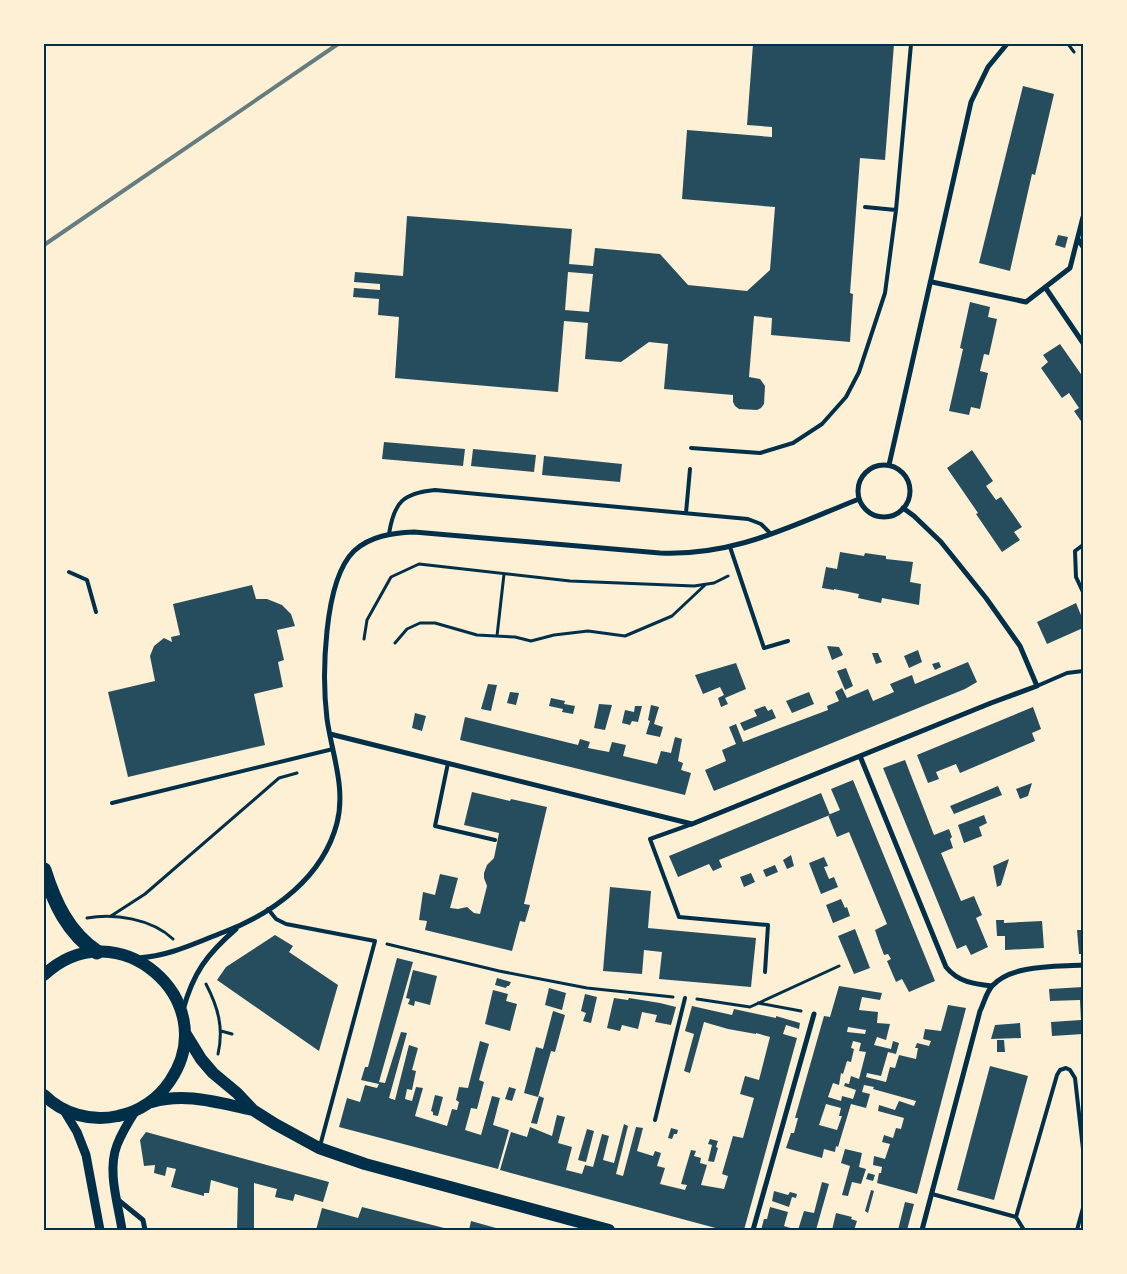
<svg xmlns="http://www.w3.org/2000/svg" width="1127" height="1274" viewBox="0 0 1127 1274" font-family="'Sofia Sans Condensed',sans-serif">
	<rect width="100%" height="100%" fill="#fdf0d5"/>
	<!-- building -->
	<path fill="#264d5e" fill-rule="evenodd" d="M753,44H894L885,160L860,158L850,293L853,294L850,342L771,335L772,318L754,316L749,377L760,379L765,386L764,404L761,408L757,410L739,409L735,406L733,402V395L664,389L668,344L649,342L621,362L585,359L588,323L564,321L558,392L395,378L399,317L378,315L379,299L353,297L354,288L380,290V284L354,282L355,272L403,276L407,216L572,229L569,264L593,266L595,248L660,254L688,285L747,291L770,270L775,207L682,199L687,130L772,137V127L747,125ZM568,272L593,274L589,312L565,310Z
		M1023,86L1054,94L1035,175L1032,174L1010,271L979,263Z
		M1058,235L1068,237L1065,248L1055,245Z
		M970,302L990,307L988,317L997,319L989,355L984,354L980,371L988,373L980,409L971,407L969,415L949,411L963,349L960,348Z
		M1060,344L1083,377V424L1074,411L1079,408L1069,393L1062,398L1041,368L1048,362L1043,355Z
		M384,442L465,449L463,466L382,459Z
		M473,449L536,455L534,472L471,466Z
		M972,450L993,481L986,486L996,500L1001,497L1022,527L1014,532L1020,540L1002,552L976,514L978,513L947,468Z
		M544,456L622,464L620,482L542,475Z
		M840,552L864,556L865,553L886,556V559L913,562L910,582L921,584L919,605L882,598L881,603L858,598L859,594L834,589V590L822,588L826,567L837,569Z
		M252,585L256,599H267L282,605L291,614L295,626L277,630L284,660L278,662L283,687L254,694L265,745L128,777L108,692L155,681L150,656L154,646L164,638L172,642L171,637L180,635L173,604Z
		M1076,603L1083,620V628L1047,644L1037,622Z
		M827,646L839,647L843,655L832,660Z
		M918,650L922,662L909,668L904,656Z
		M872,653H878L882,662L876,664Z
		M939,662L941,667L935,670L932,664Z
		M968,662L977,682L965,689L714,791L705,770L726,761L722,750L736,744L729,727L736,724L743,742L828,710L827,706L839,701L835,692L842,688L847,698L868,689L873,701L894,692L890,684L912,675L915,684Z
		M736,663L746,689L725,698L728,704L721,707L718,698L724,695L720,687L703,694L695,675Z
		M846,668L853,686L845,690L837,671Z
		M488,684L497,685L491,711L481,709Z
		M510,692L519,693L516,705L507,703Z
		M809,692L814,704L792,713L786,701Z
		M551,698L565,701L564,704L575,706L573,714L562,712L563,709L549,706Z
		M599,704L612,705L605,730L594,728Z
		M651,705L659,707L654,724L663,727L660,737L646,734L650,721L648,720Z
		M635,706H642L638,722L632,721L630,725L622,723L625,710L634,712Z
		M765,706L768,711L772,709L776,718L744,731L740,723L757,716L754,710Z
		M1033,707L1041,729L1032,733L1035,741L960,773L956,764L936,772L939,779L928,783L917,755Z
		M415,713L426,716L422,731L412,728Z
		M465,717L578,745L580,739L590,742L588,748L609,752L612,742L626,745L623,756L657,764L661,751L671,753L675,737L682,739L678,761L683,763L681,770L691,773L685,795L460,740Z
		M905,760L934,835L949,829L952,837L950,839L953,848L941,853L961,901L974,896L982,915L976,918L988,947L971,955L966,945L957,949L883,768Z
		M853,780L935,981L909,992L902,979L896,982L887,961L891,959L888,954L884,955L879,942L875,930L887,924L849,832L837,837L828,815L840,810L831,789Z
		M1032,783L1028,796L1020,799L1016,789Z
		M998,786L1002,795L954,814L950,806Z
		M472,792L510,801L511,799L547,807L524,904L530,905L525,922L520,921L512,951L425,930L427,921L419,920L423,892L435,895L440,874L458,878L450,908L458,909L467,907L474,913L480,914L487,886L484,878V873L487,865L494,858L499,833L464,825Z
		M821,793L830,815L719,860L722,867L713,871L709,864L678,877L669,856Z
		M984,815L987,823L979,827L982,836L964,843L958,825Z
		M791,855L794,866L787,869L783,860Z
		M824,857L828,866L824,867L829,879L834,877L838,887L821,894L809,863Z
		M1009,859L1001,885L997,887L993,866Z
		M775,865L778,872L766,877L763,870Z
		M751,873L755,882L744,887L740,877Z
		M610,887L651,891L648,928L756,938L751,987L659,979L662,952L644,950L642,974L603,971Z
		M841,899L845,908L847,907L850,916L833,923L826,905Z
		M996,920H1004V923L1042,921L1044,948L1005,950V936H997Z
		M855,929L870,968L854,974L838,936Z
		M1077,930H1083V954H1079Z
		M275,935L293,946L289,952L338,985L319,1051L217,980L226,967Z
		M397,958L413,962L379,1082L385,1083L401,1032L407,1033L389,1098L395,1100L409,1045L418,1048L412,1070L416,1071L412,1090L407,1089L405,1099L412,1101L416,1087L423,1088L415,1116L447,1126L452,1109L457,1110L459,1102L456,1100L459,1087L468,1088L480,1041L489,1044L479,1080L484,1082L477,1109L471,1108L465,1130L481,1135L492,1096L500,1098L493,1125L509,1130L498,1169L339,1127L347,1098L360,1102L365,1085L377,1088L379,1084L361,1080L365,1067H368Z
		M413,970L437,976L430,1005L415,1001L414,1006L408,1004L410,999L406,998Z
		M497,978L511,982L509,986H507L506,988L495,985Z
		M839,986L882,993L880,1000L862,997L859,1010L878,1012L877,1023L890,1024L886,1040L877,1037L874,1045L891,1049L893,1041L899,1043L896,1054L888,1052L881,1076L867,1073L866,1077L886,1082L890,1067L895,1068L899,1055L916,1059L918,1048H915L917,1043L929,1046L931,1041L923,1039L925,1029L941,1031L948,1005L966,1008L917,1194L877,1183L879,1173H881L882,1167L873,1165L874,1156L885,1159L890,1144L882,1142L884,1135L893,1138L896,1128L901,1129L904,1118L878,1111L879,1105L895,1110L899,1101L914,1106L916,1101L873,1089L874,1087L864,1085L862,1092L870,1094L866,1108L851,1104L838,1147L836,1146L835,1152L824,1149L822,1158L786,1148L791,1133H794L798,1118H795L824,1016L830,1017ZM848,1027L866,1030L865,1034L847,1032ZM853,1041L861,1043L859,1051L866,1052L859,1079L851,1076L849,1084L845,1083L844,1086L856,1090L853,1099L842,1096L841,1101L828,1097L833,1083L839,1085L841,1073L843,1074L847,1061L851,1062L854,1049L851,1048ZM826,1104L841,1108L839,1116H842L837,1130L819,1125Z
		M1083,987V1034L1052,1036L1051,1022L1081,1020L1080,1000L1050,1001L1049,989Z
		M549,988L566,993L562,1010L545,1005Z
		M493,990L508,994L506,1001L517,1004L510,1031L485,1024Z
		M585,994L597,997L591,1023L583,1021L586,1013L581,1011Z
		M614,998L628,1000L629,998L660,1003L676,1007L671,1025L655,1022L657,1015L642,1012L638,1029L622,1025L620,1031L607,1028Z
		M692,1006L732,1015L734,1009L776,1018V1016L800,1023L799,1029L786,1025L783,1034L797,1038L744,1230H723L500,1170L511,1132L527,1137L530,1127L552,1136L557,1115L565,1117L558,1143L572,1147L566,1170L582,1174L585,1165L593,1167L602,1134L609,1136L603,1160L614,1163L624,1124L628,1126L616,1174L623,1176L636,1127L643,1128L637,1151L653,1156L655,1151L661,1153L657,1166L665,1168L660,1184L685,1190L687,1185L681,1184L691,1150L696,1151L694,1156L701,1158L700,1163L707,1165L701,1185L724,1189L728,1176L722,1174L733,1136L743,1138L754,1098L740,1094L745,1076L759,1080L770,1037L756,1033V1034L728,1029L704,1022L690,1073L684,1071L694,1034L685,1031Z
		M553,1011L565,1015L555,1052L551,1051L538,1097L524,1093L536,1047L543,1049Z
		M1020,1023L1021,1038L991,1039L995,1025Z
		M997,1040H1004L1005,1052H997Z
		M990,1066L1028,1076L994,1200L957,1190Z
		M509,1087L516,1089L512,1101L505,1099Z
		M435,1095L443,1097L438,1116L433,1115V1112L431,1111Z
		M539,1096L544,1098L537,1124L531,1123Z
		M671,1128L678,1130L677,1134H674L672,1139L668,1138Z
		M587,1129L594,1131L586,1162L578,1160Z
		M146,1132L329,1182L323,1202L295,1194L293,1201L275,1197L277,1189L254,1183V1230H237L238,1188L211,1180L209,1193H204V1196L171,1187L176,1169L167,1167L165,1176L154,1173L155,1165L144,1166L140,1140Z
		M710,1139L718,1141L716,1147L718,1148L714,1162L708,1161L712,1145L708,1144Z
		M845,1149L862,1153L859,1167L866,1169L861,1184L852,1182L848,1196L842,1195L850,1166L841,1163Z
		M868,1173L875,1175L873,1181L866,1179Z
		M822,1182L829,1184L816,1230H798L804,1211L814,1213Z
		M871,1190L874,1191L868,1213L865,1211Z
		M774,1191L788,1195L790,1192L797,1194L796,1198L792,1197L789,1207L772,1201Z
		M905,1202L914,1204L907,1230H891L892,1228L898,1230Z
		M362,1207L452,1230H316L322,1208L358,1218Z
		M770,1207L788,1212L784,1226L797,1230H761L764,1219H767Z
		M836,1213L852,1217L851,1219L857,1221L854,1230H832Z
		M471,1221L503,1230H469Z"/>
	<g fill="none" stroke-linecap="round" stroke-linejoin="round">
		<!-- path -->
		<path stroke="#003049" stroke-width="3" d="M1068,44L1074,52
			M497,636L504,574
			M364,639L367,620L391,577L419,564L570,581L694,586L714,583L728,576
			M395,643L407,629L420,623H435L477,635L515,637L531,641L554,635L588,631L625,636L672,616L705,585
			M111,916L145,894L279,778L297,773
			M87,918C115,913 152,919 173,939
			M387,944L499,971L587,988L673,997
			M206,984C218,1007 224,1028 218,1054
			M697,999L750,1007L839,966
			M758,1003L801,1011
			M221,1031L232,1034"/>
		<!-- service -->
		<path stroke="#003049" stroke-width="4" d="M865,207L896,210
			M691,448L760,453L793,443L822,424L846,397L859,372L885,293L896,210L911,44
			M686,513L690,469
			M389,534C394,502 403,493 435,490L748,519L761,524L771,534
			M1083,545L1075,551L1076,577L1083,592
			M730,547L764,648L788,641
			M69,572L87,580L96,612
			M1037,686L1067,673L1083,671
			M448,763L435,826L495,840
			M112,803L333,749
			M692,824L650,839L679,917L768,925L765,972
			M268,909L276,919L286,924L375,941L320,1146
			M655,1120L685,998
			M932,1194L1016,1217
			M1024,1230L1016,1217L1057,1075L1060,1070L1066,1068L1070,1070L1075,1078L1083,1149
			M1077,1230L1083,1208"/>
		<!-- minor -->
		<path stroke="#003049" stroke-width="5" d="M1078,239L1083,247
			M932,282L1026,302L1070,268L1083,217
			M1045,287L1083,343
			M889,465L971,102L988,67L1007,44
			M858 491a26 26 0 1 1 52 0a26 26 0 1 1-52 0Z
			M330,734L692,824L991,703L1037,686L1020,646L986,598L941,542L914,516L903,508
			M860,756L946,967C958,982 974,984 992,986
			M138,958C170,956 195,943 224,932C274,913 323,877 337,823C346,788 332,754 327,719C322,678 323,581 354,551C370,536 392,533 414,532L660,553C736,556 790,526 859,499
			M183,1010C193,973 207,954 236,929
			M117,1199L143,1220L145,1230
			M753,1230L814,1014
			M922,1230L980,1011C984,1003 986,993 992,986C1012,964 1056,967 1083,965"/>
		<!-- tertiary -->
		<path stroke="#003049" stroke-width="9" d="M63,1109L77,1132L86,1155L100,1230
			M122,1230C118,1203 107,1171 117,1145C122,1132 129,1121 136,1110"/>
		<!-- primary -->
		<path stroke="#003049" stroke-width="12" d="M44,975C116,907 225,1000 170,1081C158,1099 139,1112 118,1116C91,1122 63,1114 44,1095
			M185,1033L201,1059L213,1073L237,1093L253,1110L275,1124L319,1148L365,1164L609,1230
			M152,1102C186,1092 218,1103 253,1110"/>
		<!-- motorway -->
		<path stroke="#003049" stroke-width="15" d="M44,870C54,902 68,933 97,952"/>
		<!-- rail -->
		<path stroke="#657d81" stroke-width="4" d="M44,245L338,44"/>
	</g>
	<!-- border -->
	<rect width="1127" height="1274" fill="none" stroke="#fdf0d5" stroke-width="90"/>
	<rect x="45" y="45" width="1037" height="1184" fill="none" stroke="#003049" stroke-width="2"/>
</svg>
